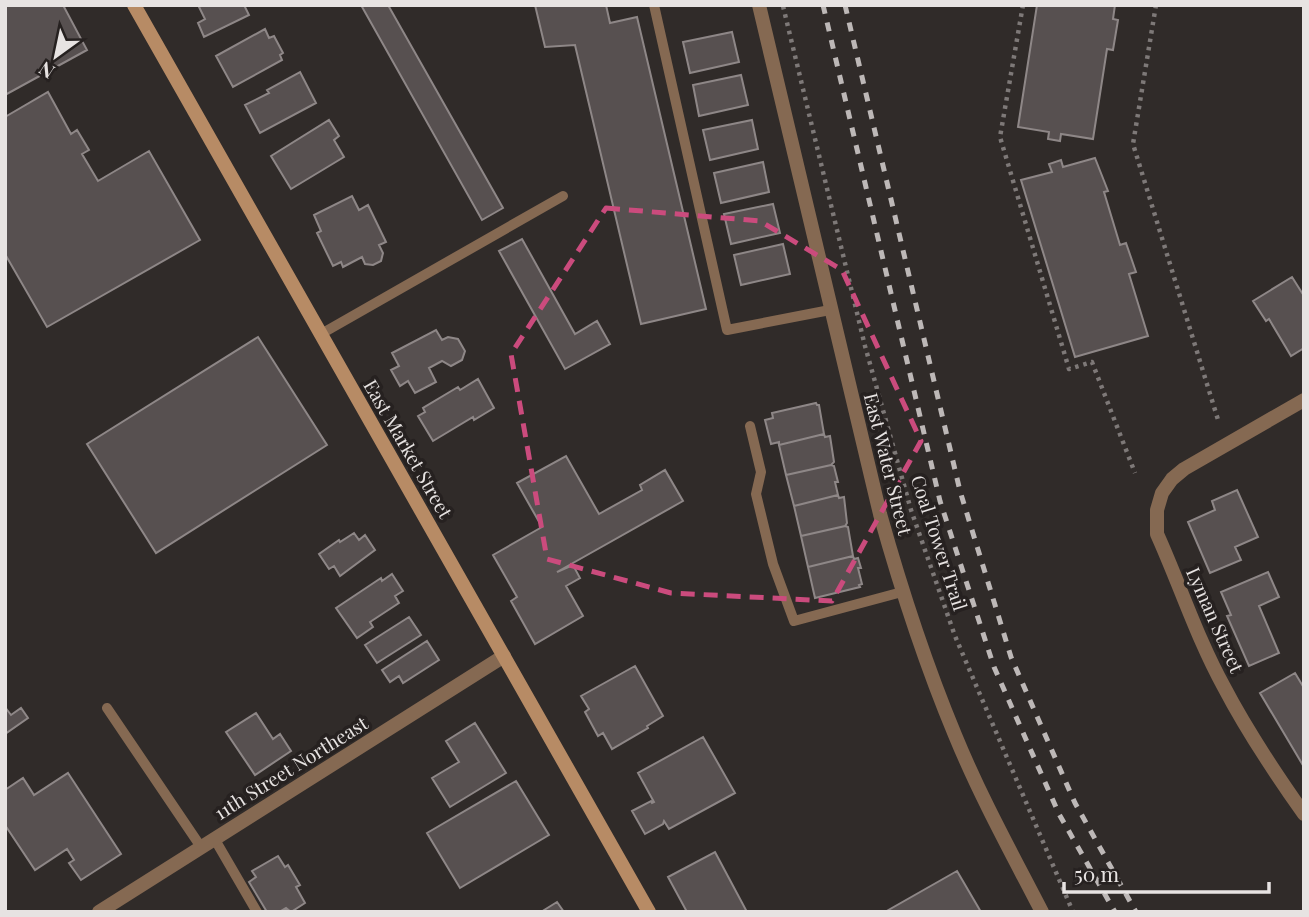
<svg xmlns="http://www.w3.org/2000/svg" width="1309" height="917" viewBox="0 0 1309 917" font-family="'Playfair Display',serif">
	<rect width="100%" height="100%" fill="#302b29"/>
	<!-- building -->
	<path fill="#575050" stroke="#8e8787" stroke-width="2" d="M5,5H63L87,50L5,95Z
		M203,5H244L249,15L204,37L198,23L205,19L199,7Z
		M361,5H388L503,208L482,220Z
		M535,5H606L610,23L637,17L706,309L641,324L575,45L545,47Z
		M1037,5H1115L1113,19L1118,20L1113,50L1107,49L1093,139L1061,134L1060,141L1048,139L1049,132L1018,127Z
		M265,29L269,38L274,36L283,53L280,55L282,60L233,87L216,56Z
		M732,32L739,62L690,73L683,42Z
		M300,72L316,103L260,133L245,105L269,93L267,90Z
		M741,75L748,105L699,116L693,85Z
		M48,92L71,134L77,130L89,150L82,154L98,181L149,151L200,240L47,327L5,254V117Z
		M329,120L339,136L334,140L344,157L291,189L271,156Z
		M752,120L758,149L710,160L703,130Z
		M1095,158L1108,191L1104,192L1120,245L1126,243L1136,272L1129,274L1148,336L1075,357L1021,180L1052,172L1049,164L1061,160L1063,167Z
		M763,162L769,192L721,203L714,173Z
		M352,196L359,210L368,205L386,242L379,245L383,253L381,261L373,265L365,264L362,257L343,267L341,262L333,266L317,233L321,231L314,215Z
		M773,204L780,233L731,244L724,214Z
		M522,239L575,334L597,321L610,344L565,369L499,251Z
		M783,244L790,274L741,285L734,255Z
		M1292,277L1304,296V348L1291,356L1269,319L1266,321L1253,301Z
		M436,330L442,340L448,337L458,339L465,351L462,360L451,366L442,361L429,368L436,382L415,393L408,381L400,386L391,370L399,366L392,353Z
		M258,337L327,445L156,553L87,444Z
		M478,379L494,408L474,420L473,417L433,441L418,416L425,412L423,408L458,387L460,390Z
		M816,403L817,405H819L824,434L779,445V442L771,444L765,420L773,418L772,413Z
		M824,434L825,437L830,436L834,462L831,465L786,475L779,445Z
		M566,456L599,514L642,490L640,485L665,470L683,501L557,572L573,565L580,578L566,586L583,616L535,644L511,601L517,597L493,555L542,527L517,483Z
		M831,465L834,466L838,482H835L838,495L794,506L786,475Z
		M1237,490L1258,537L1235,547L1241,560L1210,573L1188,522L1215,510L1212,501Z
		M838,495L839,498L844,497L847,523L845,526L801,536L794,506Z
		M845,526L848,527L853,556L808,567L801,536Z
		M354,533L359,540L365,535L375,550L340,576L334,566L329,569L319,554L339,540L340,542Z
		M853,556L854,559L858,558L861,568H858L862,584L859,585L860,587L815,598L808,567Z
		M1268,572L1279,597L1259,606L1279,653L1249,666L1227,616L1231,615L1221,592Z
		M392,574L403,591L395,596L399,603L370,622L373,627L357,638L336,608L381,578L382,581Z
		M409,617L421,635L377,663L365,645Z
		M427,641L439,660L403,683L399,676L390,682L382,670Z
		M635,666L663,716L647,726L648,728L612,749L603,733L598,736L585,712L589,709L581,696Z
		M1295,673L1304,688V767L1260,693Z
		M5,707L11,715L21,708L28,718L5,734Z
		M256,713L273,739L280,734L291,751L255,775L226,732Z
		M475,723L506,773L450,807L432,778L459,762L446,741Z
		M703,737L735,793L669,829L664,821L663,824L645,834L632,811L651,801L652,803L654,802L638,773Z
		M68,773L121,854L81,880L69,863L74,860L67,849L35,870L5,825V790L23,778L34,795Z
		M516,781L549,835L460,888L427,833Z
		M715,852L747,912H687L668,877Z
		M278,856L285,867L288,865L300,885L296,887L305,903L291,912L286,908L279,912H267L249,882L256,877L252,871Z
		M957,871L981,912H885Z
		M557,902L564,912H541Z"/>
	<g fill="none" stroke-linecap="round" stroke-linejoin="round">
		<!-- path -->
		<path stroke="#7e7978" stroke-width="4.5" stroke-dasharray="3.5 5" stroke-linecap="butt" d="M1023,5L1000,137L1069,369L1092,362L1135,473
			M1156,5L1133,144L1219,423
			M783,6L865,346L911,510L955,636L1073,912"/>
		<!-- service -->
		<path stroke="#856952" stroke-width="10" d="M654,5L727,330L830,310
			M321,334L563,196
			M750,426L761,472L756,494L773,564L794,621L902,592
			M107,708L201,847
			M214,838L257,912"/>
		<!-- minor -->
		<path stroke="#856952" stroke-width="14" d="M759,5L880,514C901,589 925,663 955,735C980,796 1012,854 1042,912
			M1304,400L1184,469L1172,479L1162,493L1157,510V534C1180,585 1197,638 1224,687C1247,731 1275,773 1304,814
			M99,912L504,656"/>
		<!-- secondary -->
		<path stroke="#b78b65" stroke-width="14" d="M134,5L649,912"/>
		<!-- rail -->
		<path stroke="#bdb8b7" stroke-width="5" stroke-dasharray="9 9" stroke-linecap="butt" d="M823,5L940,501L994,667L1059,814L1115,912
			M845,5L960,491L1011,657L1075,803L1136,912"/>
	</g>
	<!-- marked area -->
	<path fill="none" stroke="#cb4b7d" stroke-width="5" stroke-dasharray="14 9" stroke-linejoin="round" d="M606,208L760,221L842,270L921,441L832,601L671,593L547,559L511,354Z"/>
	<g text-anchor="middle" stroke-width="7" stroke-linejoin="round" paint-order="stroke">
		<!-- street labels -->
		<g font-size="19" fill="#e7e3e2" stroke="#262120">
			<text transform="translate(408 449) rotate(60)" y="7">East Market Street</text>
			<text transform="translate(888 464) rotate(76)" y="7">East Water Street</text>
			<text transform="translate(939 543) rotate(72)" y="7">Coal Tower Trail</text>
			<text transform="translate(1215 620) rotate(66)" y="7">Lyman Street</text>
			<text transform="translate(291 768) rotate(-32)" y="7">11th Street Northeast</text>
		</g>
	</g>
	<!-- border -->
	<rect width="1309" height="917" fill="none" stroke="#e7e3e2" stroke-width="14"/>
	<!-- north arrow -->
	<g transform="translate(56 56) rotate(213)" stroke="#262120" stroke-width="5" paint-order="stroke">
	<path d="M0-5L12 26L0 18L-12 26Z" fill="#e7e3e2"/>
	<text y="-10" font-size="19" font-weight="bold" text-anchor="middle" fill="#e7e3e2">N</text>
	</g>
	<!-- scale -->
	<path d="M1064 882v10h205v-10" fill="none" stroke="#e7e3e2" stroke-width="3.5"/>
	<text x="1074" y="882" font-size="21" fill="#e7e3e2" stroke="#262120" stroke-width="5" paint-order="stroke">50 m</text>
</svg>
